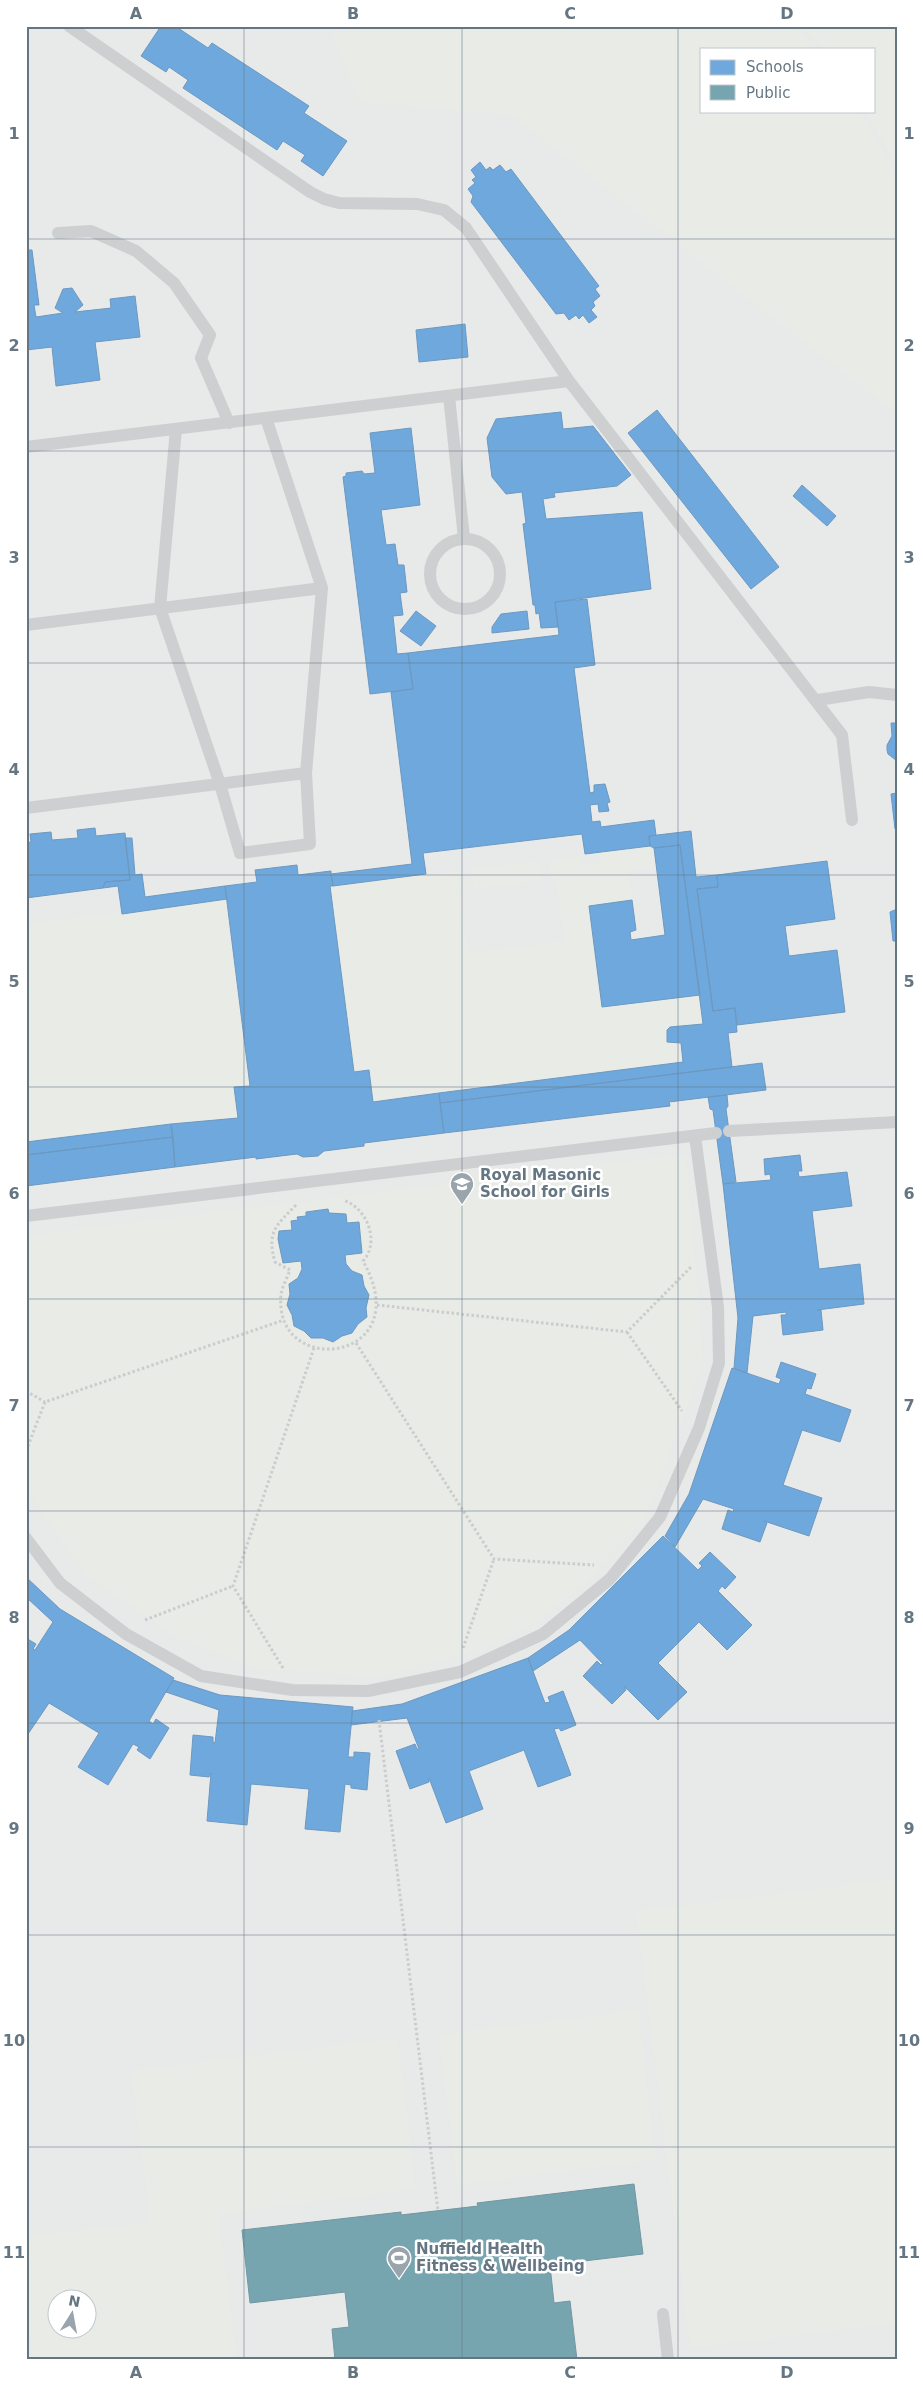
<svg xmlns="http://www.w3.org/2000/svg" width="923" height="2386" viewBox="0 0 923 2386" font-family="'DejaVu Sans',sans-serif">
	<rect width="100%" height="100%" fill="#f9f9f9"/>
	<!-- built -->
	<path fill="#e8e9e9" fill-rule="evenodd" d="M26,26H897V2360H26ZM702,49H874V111H702ZM58,2298H88V2328H58Z"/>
	<!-- green -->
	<path fill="#e8ebe6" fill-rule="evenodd" d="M329,26H794L816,49H702V111H860L897,176V414L512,115L360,102Z
		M801,26H897V167L865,111H874V49H823Z
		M654,846L656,867L628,872L632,900L589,906L602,1007L700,995L703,1024L670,1027L667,1030L668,1042L681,1043L683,1062L373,1102L369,1070L354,1072L330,886L463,870L465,888L459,889L468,953L564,941L556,878H551L549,862L580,857L582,866L599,863L598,853Z
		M540,861L543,880L474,888L472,869Z
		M227,899L250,1086L234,1088L238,1118L26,1142V924Z
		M686,1154L704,1362L645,1519L586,1582L538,1621L478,1650L379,1677L257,1668L178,1638L86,1575L26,1490V1236Z
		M897,1879V2323L690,2348L636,1911Z
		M638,2010L656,2160L457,2185L439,2035Z
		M398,2038L416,2189L219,2214L237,2360H33L26,2306V2237L150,2222L131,2071ZM58,2298H88V2328H58Z"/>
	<!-- schools -->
	<path fill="#6fa8dc" stroke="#6c99c1" d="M161,26H175L208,48L212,43L309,106L304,113L347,141L323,176L301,161L305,155L283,141L277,150L183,88L188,80L169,67L166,72L141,56Z
		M480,162L486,170L490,167L493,170L500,165L506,172L511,169L599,286L595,289L600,296L593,302L595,306L591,310L597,317L589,323L583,315L579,319L576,315L569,320L564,313L556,314L471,202L473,196L468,189L475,183L472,180L476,177L471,170Z
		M26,250H32L39,305H34L36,317L63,313L55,308L63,289L72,288L83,305L75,312L111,308L110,299L135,296L140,337L95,342L100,380L56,386L52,347L26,350Z
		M465,324L468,357L419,362L416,330Z
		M657,410L779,567L751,589L628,433Z
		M561,412L563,429L593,426L631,475L617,486L554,493L555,497L543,499L546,519L642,512L651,589L555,602L558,627L541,628L539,613L536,614L535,605H533L523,524L526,523L522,492L506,494L492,477L487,438L496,419Z
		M411,428L420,505L381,510L386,545L395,544L398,565H404L407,592L400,593L403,615L393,616L397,654L408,653L413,689L370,694L343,477L346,476V473L362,471L364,474L375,473L370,433Z
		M802,485L836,516L827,526L793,496Z
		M587,599L595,665L574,668L590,793L594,792V785L605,784L610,802L607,803L609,811L599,812L598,804L590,805L592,822L600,821L601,827L654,820L656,835L649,836L650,846L585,854L582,834L423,853L426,874L333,886L331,874L412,864L391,692L413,689L408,653L559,635L555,602Z
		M416,611L436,626L421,646L400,631Z
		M527,611L529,629L492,633V627L501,614Z
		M891,723H897V761L888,754L887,750V745L892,736Z
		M897,793V829H895L891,794Z
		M95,828L96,836L125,833L130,880L105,882L103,888L26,898V843L31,842L30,834L51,832L52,840L78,838L77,830Z
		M691,831L696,877L717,875L718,887L697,889L713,1011L735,1008L737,1032L728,1033L732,1067L440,1103L439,1093L683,1062L681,1043L667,1042V1030L670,1027L703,1024L680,845L654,848L650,846L649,836Z
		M125,838H132L135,875L142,874L145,897L225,886L227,899L122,914L118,886L103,888L105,882L130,880Z
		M680,845L700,995L602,1007L589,906L632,900L636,930L630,932L631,940L665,935L654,848Z
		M827,861L835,919L785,926L789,956L837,950L845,1012L737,1025L735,1008L713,1011L697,889L718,887L717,875Z
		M297,865L298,875L331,871V874L333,886H330L354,1072L369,1070L373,1102L439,1093L444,1133L364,1143V1146L324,1151L318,1156L303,1157L297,1154L256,1159V1157L175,1167L171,1124L238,1118L234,1087L250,1086L225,886L257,882L255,870Z
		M897,909V941H893L890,912Z
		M762,1063L766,1090L669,1102L670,1106L444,1133L440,1103Z
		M727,1095L728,1106L726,1109L736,1182L723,1184L713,1110L710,1109L708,1097Z
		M171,1124L173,1137L26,1155V1142Z
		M173,1137L175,1167L26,1186V1155Z
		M800,1155L802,1171H798L799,1177L847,1172L852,1206L812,1211L819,1269L860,1264L864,1304L817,1310H821L823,1330L783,1335L781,1315H786V1312L753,1316L747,1373L734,1368L738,1318L723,1184L771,1180L770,1174L765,1175L764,1159Z
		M328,1209L329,1213L346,1214L347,1223L359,1222L362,1253L345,1255L346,1264L352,1271L362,1275L364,1286L369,1295L366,1308L367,1317L358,1324L352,1333L342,1336L333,1342L323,1338H311L304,1331L294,1326L292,1315L287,1305L290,1294L289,1284L298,1278L302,1269L301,1261L283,1263L278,1239L279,1231L292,1230L291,1221L298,1220L297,1217L306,1216V1212Z
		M781,1362L816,1374L811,1389L807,1388L805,1394L851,1410L840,1442L802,1430L783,1485L822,1498L809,1536L764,1521L767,1523L760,1542L722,1529L728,1510L733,1512L734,1509L703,1499L675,1547L665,1536L689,1494L732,1368L779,1384L781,1379L776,1377Z
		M663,1536L698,1570L702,1566L699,1563L710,1552L736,1577L725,1589L722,1586L718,1591L752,1625L727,1650L699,1622L658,1663L687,1692L658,1720L624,1686L626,1690L612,1704L583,1676L597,1661L601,1665L603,1664L580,1640L533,1671L528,1658L569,1630Z
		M26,1577L60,1609L174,1678L149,1721L153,1724L156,1719L169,1728L150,1759L137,1750L139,1747L133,1744L108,1785L78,1767L99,1733L49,1703L26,1737V1638L36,1644L33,1649L35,1650L53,1622L26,1597Z
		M528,1658L545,1703L550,1702L548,1697L563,1691L576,1725L561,1731L559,1728L554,1729L571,1775L538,1787L524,1750L469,1771L483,1809L446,1823L429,1778V1782L410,1789L396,1751L415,1744L417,1749H419L407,1718L351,1725L352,1711L402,1704Z
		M173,1680L220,1695L353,1707L348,1757H354V1752L370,1753L367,1790L351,1788V1785L345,1784L340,1832L305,1829L309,1789L251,1784L247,1825L207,1821L211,1773L209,1777L190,1775L193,1735L213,1737V1742L215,1743L219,1710L166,1692Z"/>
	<!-- public -->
	<path fill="#76a5af" stroke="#7197a2" d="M634,2184L643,2254L550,2265L554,2303L570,2301L577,2360H335L332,2329L349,2327L345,2292L250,2303L242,2230L401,2212V2215L478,2206L477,2203Z"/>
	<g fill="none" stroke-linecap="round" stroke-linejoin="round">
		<!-- path -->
		<path stroke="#cbcccd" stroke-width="3" stroke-dasharray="2.5 2.5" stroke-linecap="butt" d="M296,1205C277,1225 266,1231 275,1262L290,1270C287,1278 282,1287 281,1295C273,1380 420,1362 363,1261C381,1241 366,1207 343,1200
			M377,1305L627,1332L692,1266
			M627,1332L682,1411
			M356,1343L494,1559L594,1565
			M26,1391L45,1402
			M26,1451L45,1402L284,1320
			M145,1620L233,1586
			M463,1648L494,1559
			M283,1668L233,1586L314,1348
			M379,1720L438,2211"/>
		<!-- service -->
		<path stroke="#cecfd0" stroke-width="12" d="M69,26L310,192L324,199L339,203L417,204L444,210L466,228L569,381
			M58,233L91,231L136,251L174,283L210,335L201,358L229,423
			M449,396L464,538
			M176,429L160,608L220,784L240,853L310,844L306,773
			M26,447L569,381L842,735L852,820
			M430 574a35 35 0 1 1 70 0a35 35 0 1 1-70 0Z
			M26,625L322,588
			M818,700L869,692L897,695
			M26,808L306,773L322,588L266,418
			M729,1131L897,1122
			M26,1216L716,1133
			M26,1538L60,1583L126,1634L201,1676L292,1690L368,1691L460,1672L543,1634L610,1579L660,1517L699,1428L719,1363L718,1307L695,1136
			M663,2314L668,2360"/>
	</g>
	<!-- grid -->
	<path fill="none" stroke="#657683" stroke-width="1" stroke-opacity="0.55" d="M244,26V2360M462,26V2360M678,26V2360M26,239H897M26,451H897M26,663H897M26,875H897M26,1087H897M26,1299H897M26,1511H897M26,1723H897M26,1935H897M26,2147H897"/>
	<!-- icons -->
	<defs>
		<g id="school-pin" transform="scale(1.25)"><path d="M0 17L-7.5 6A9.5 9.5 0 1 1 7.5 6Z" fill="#99a4ac" stroke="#fff"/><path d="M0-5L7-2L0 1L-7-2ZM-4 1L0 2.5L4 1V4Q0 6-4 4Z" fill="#fff"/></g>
		<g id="stadium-pin" transform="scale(1.25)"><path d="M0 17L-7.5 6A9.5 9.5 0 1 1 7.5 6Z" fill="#99a4ac" stroke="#fff"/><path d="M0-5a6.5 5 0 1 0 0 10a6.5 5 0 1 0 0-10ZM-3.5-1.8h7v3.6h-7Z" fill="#fff"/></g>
	</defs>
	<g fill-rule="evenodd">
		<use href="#school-pin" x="462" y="1184"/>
		<use href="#stadium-pin" x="399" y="2258"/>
	</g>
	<g text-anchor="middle" stroke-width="5" stroke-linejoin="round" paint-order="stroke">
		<!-- poi labels -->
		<g font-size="15" font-weight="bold" fill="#657683" stroke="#fff" text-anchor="start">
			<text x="480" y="1180">Royal Masonic<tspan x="480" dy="17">School for Girls</tspan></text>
			<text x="416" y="2254">Nuffield Health<tspan x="416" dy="17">Fitness &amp; Wellbeing</tspan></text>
		</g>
	</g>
	<!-- border -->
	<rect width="923" height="2386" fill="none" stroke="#ffffff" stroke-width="55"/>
	<!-- legend -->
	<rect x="700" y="48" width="175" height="65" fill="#ffffff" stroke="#c1c8cd"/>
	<rect x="710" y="60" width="25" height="15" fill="#6fa8dc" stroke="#c1c8cd"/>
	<text x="746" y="72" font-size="15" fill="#657683">Schools</text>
	<rect x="710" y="85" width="25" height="15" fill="#76a5af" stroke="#c1c8cd"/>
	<text x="746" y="98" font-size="15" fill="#657683">Public</text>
	<!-- north arrow -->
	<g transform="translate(72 2314) rotate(11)"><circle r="24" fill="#ffffff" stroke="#c1c8cd"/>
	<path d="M0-4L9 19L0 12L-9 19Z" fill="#99a4ac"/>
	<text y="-8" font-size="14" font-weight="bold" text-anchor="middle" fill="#657683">N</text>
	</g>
	<rect x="28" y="28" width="868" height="2330" fill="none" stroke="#657683" stroke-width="2"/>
	<g font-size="16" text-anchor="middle" font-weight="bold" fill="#657683">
		<text x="136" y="19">A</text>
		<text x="353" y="19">B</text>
		<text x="570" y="19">C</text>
		<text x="787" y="19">D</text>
		<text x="14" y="139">1</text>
		<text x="909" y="139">1</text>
		<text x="14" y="351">2</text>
		<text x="909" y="351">2</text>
		<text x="14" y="563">3</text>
		<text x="909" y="563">3</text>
		<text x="14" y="775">4</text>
		<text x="909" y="775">4</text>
		<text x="14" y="987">5</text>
		<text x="909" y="987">5</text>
		<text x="14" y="1199">6</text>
		<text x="909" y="1199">6</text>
		<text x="14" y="1411">7</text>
		<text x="909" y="1411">7</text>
		<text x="14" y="1623">8</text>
		<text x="909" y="1623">8</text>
		<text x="14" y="1834">9</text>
		<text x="909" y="1834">9</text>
		<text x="14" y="2046">10</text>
		<text x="909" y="2046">10</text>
		<text x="14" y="2258">11</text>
		<text x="909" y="2258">11</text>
		<text x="136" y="2378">A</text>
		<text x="353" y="2378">B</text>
		<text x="570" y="2378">C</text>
		<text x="787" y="2378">D</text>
	</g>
</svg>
